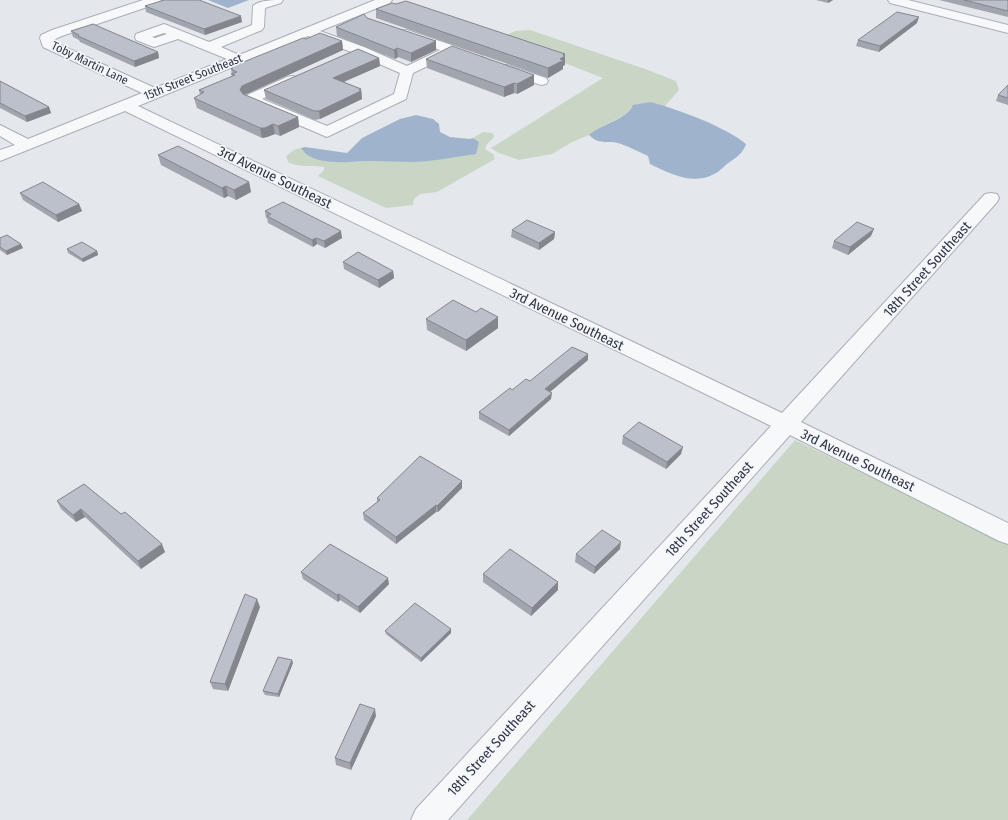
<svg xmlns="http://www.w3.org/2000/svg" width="1008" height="820" viewBox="0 0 1008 820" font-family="'Fira Sans Condensed',sans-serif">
	<rect width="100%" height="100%" fill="#e4e7ec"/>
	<!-- green -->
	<path fill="#c9d6c5" d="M530,30L645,69L676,81L679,90L665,106L651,102L632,107L624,115L599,128L589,135L572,142L552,154L519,160L499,153L491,148L603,78L501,38L515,31Z
		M483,132L493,133L494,137L487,144L485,149L493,154L495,159L437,192L420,194L414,199L413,205L386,208L318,176L324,170V167C309,164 303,169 288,162L286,156L294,150L301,148C321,180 446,148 479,142L473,138Z
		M795,440L1008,544V820H467Z"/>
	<!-- water -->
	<path fill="#9fb4cc" d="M208,0H249L228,8Z
		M651,102C677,109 726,127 746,144C743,154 735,158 727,164C722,168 718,173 712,175C692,185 668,173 650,164L648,156C639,152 630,147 621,144C607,139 602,147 589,135C601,124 626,120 633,105Z
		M416,115L433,119L439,124L440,132L450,137L470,139L473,138L479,142L476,154C454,157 431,162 409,162C397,162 385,161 373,161C353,161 313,168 301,148L305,147L347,153L362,138L400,119Z"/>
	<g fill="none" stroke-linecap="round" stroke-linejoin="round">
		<!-- minor casing -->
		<g stroke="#a9aeb7" stroke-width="2">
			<path id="minor" d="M143,0H161L159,3L62,36L53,40L54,42L155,88L227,59L178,39L154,47L136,40L135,37L136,34L164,24L209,42L252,25L253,6C259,0 273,0 283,0L281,3L265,8L264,27L262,30L221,47L239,55L375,0H392L390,3L320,31L364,47L407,66L440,50L402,37L401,34L402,31L407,30L481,55L483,58L481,61L476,62L453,54L413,73L406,99L327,137L245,102L243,99L245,96L287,77L292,76L297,77L299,80L297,83L262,99L327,126L394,94L400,73L354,53L308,36L138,106L782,413L985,194L991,193L997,194L999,198L997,202L801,422L1008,523V544L999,541L790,435L448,820H411L416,809L771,426L125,111L0,161V150L15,145L0,136V125L28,139L142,93L43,47L40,38L41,35L52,30ZM164,33L167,34L155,38L152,37Z
				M888,0H908L1008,25V33L890,3Z
				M507,65L546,78L548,81L546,84L541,85L502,72L500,69L502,66Z"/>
		</g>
		<!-- minor -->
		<use href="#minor" fill="#f7f8fa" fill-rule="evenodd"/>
	</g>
	<!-- wall -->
	<path fill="#a1a5ae" d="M816,0H833L828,3Z
		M939,0H1008V17Z
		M145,6L242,22L205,35L146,12Z
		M376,9L565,54V65L563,66V69L548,78L376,18Z
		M367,18L436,50L411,62L398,57L395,59L337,36L336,27Z
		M917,23L879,52L856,46L858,40Z
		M71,31L158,52L159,58L135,67L80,42L79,40L73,37Z
		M306,39L342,41L343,50L245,95L298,117L299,127L280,136L275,134L267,137L262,138L197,108L194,98L200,95L199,90L232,77L231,67Z
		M379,58L380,66L344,82L361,89L362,99L320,119L315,120L266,99L264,90Z
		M426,59L534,75V85L517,94L514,93L504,97L427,68Z
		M0,81L49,107L51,113L27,122L0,108Z
		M1008,85V105L996,101L998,95Z
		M158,155L249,182L251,192L236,200L228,196L224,198L161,165Z
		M20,193L79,204L82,211L58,222L23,200Z
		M265,211L342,238L325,248L317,244L313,247L268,223L267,218H266Z
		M512,230L555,232L554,239L539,250L511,237Z
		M871,236L848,255L832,248L834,241Z
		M0,238L23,248L7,255L0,250Z
		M67,249L97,251L98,255L83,262L68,253Z
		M343,262L393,271L394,278L379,288L344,269Z
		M476,312L498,317V328L466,351L427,330L426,319Z
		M588,360L550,392L551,399L509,436L479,419V412L530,381Z
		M623,436L681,454L666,469L622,444Z
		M84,484L165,552L141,569L85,517L76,522L61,509L57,501Z
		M462,488L438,512H436L396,544L364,520L363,513L377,502V498Z
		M620,549L594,574L575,562L576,554Z
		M301,572L389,584L360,613L340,600L338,602L303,579Z
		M483,574L558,582V590L531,616L483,582Z
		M260,607L228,691L213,689L210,682Z
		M385,631L451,633L421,662L386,634Z
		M293,663L279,697L265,695L263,691Z
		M376,716L351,770L336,765L335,758Z"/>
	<!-- shaded-wall -->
	<path fill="#83868d" d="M828,0H833L828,3Z
		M241,16L242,22L205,35L204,29Z
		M919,17L917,23L879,52L880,46Z
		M342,41L343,50L244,95L240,90L242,86Z
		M436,41V50L411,62V53Z
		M397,48L398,57L395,59L394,50Z
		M158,52L159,58L135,67L134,61Z
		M565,54V65L563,66V69L548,78V68Z
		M379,58L380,66L334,86L333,78Z
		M534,75V85L517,94V84Z
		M514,83V93L504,97V87Z
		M361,89L362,99L320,119L319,111Z
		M49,107L51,113L27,122L25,116Z
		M298,117L299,127L280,136L278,126Z
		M273,124L275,134L267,137L262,138L260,128Z
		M249,182L251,192L236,200L234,190Z
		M226,186L228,196L224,198L222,188Z
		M79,204L82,211L58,222L56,215Z
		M874,229L871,236L848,255L850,247Z
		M341,231L342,238L325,248L324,241Z
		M555,232L554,239L539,250V243Z
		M316,238L317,244L313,247L312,240Z
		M21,244L23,248L7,255L6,251Z
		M97,251L98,255L83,262L82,259Z
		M393,271L394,278L379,288L378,280Z
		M498,317V328L466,351V340Z
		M588,354V360L545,396V389Z
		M552,393L551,399L509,436V430Z
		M683,447L681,454L666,469L667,462Z
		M462,481V488L438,512L437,506Z
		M436,505V512L396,544V537Z
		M81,509L85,517L76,522L73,515Z
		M621,542L620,549L594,574L595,567Z
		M162,544L165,552L141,569L138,561Z
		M388,578L389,584L360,613L358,607Z
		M558,582V590L531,616L532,608Z
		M339,594L340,600L338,602L337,595Z
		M257,599L260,607L228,691L225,684Z
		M451,629V633L421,662V658Z
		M292,660L293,663L279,697L278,694Z
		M375,709L376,716L351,770L350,763Z"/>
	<!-- building -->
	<path fill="#bbc0ca" stroke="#83868d" d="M164,0H199L241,16L204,29L145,6Z
		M964,0H1008V11Z
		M406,1L565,54L563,55L565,56L560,59L564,60L548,68L376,9L392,3L396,4Z
		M897,12L919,17L880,46L858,40Z
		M364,14L367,18L436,41L411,53L397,48L394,50L336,27Z
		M93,24L158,52L134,61L78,36L79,35L71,31Z
		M320,33L342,41L242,86L240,90L243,94L298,117L278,126L273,124L265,128H260L194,98L204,92L199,90L235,75L231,74L237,72L231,69L233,68L231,67L303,38L306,39Z
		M452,46L534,75L517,84L514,83L504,87L426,59Z
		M358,49L379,58L333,78L361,89L359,90L361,91L319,111H314L264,90Z
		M0,81L49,107L25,116L0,103Z
		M1008,85V98L998,95Z
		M178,146L249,182L234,190L226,186L222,188L158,155Z
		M43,182L79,204L56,215L20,193Z
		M283,202L341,231L324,241L316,238L312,240L267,216L271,214L265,211Z
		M527,220L555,232L539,243L512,230Z
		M857,222L874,229L850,247L834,241Z
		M7,235L21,244L6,251L0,247V238Z
		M82,242L97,251L82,259L67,249Z
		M358,252L393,271L378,280L343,262Z
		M453,300L476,312L481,308L498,317L466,340L426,319Z
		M572,347L588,354L545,389L552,393L509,430L479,412L510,388L512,390L526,379L530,381Z
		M639,422L683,447L667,462L623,436Z
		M420,456L462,481L437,506L436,505L396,537L363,513L380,500L377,498Z
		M84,484L121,514L125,512L162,544L138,561L81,509L73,515L57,501Z
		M602,530L621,542L595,567L576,554Z
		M330,544L388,578L358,607L339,594L337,595L301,572Z
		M510,549L558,582L532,608L483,574Z
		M245,594L257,599L225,684L210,682Z
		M415,603L451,629L421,658L385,631Z
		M278,657L292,660L278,694L263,691Z
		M360,704L375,709L350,763L335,758Z"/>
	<g text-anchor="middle" stroke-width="3.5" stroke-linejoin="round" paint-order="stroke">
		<!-- far-street labels -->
		<g font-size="12" fill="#2b3445" stroke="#f4f6f9">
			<text transform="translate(90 63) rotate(26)" y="4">Toby Martin Lane</text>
			<text transform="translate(193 77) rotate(-22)" y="4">15th Street Southeast</text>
		</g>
		<!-- street labels -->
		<g font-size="14" fill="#2b3445" stroke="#f4f6f9">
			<text transform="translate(275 177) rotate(26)" y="5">3rd Avenue Southeast</text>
			<text transform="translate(927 269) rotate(-48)" y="5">18th Street Southeast</text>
			<text transform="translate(567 319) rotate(26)" y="5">3rd Avenue Southeast</text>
			<text transform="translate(858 460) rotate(26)" y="5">3rd Avenue Southeast</text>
			<text transform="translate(709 509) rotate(-48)" y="5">18th Street Southeast</text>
			<text transform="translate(491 748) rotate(-48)" y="5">18th Street Southeast</text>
		</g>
	</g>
</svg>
